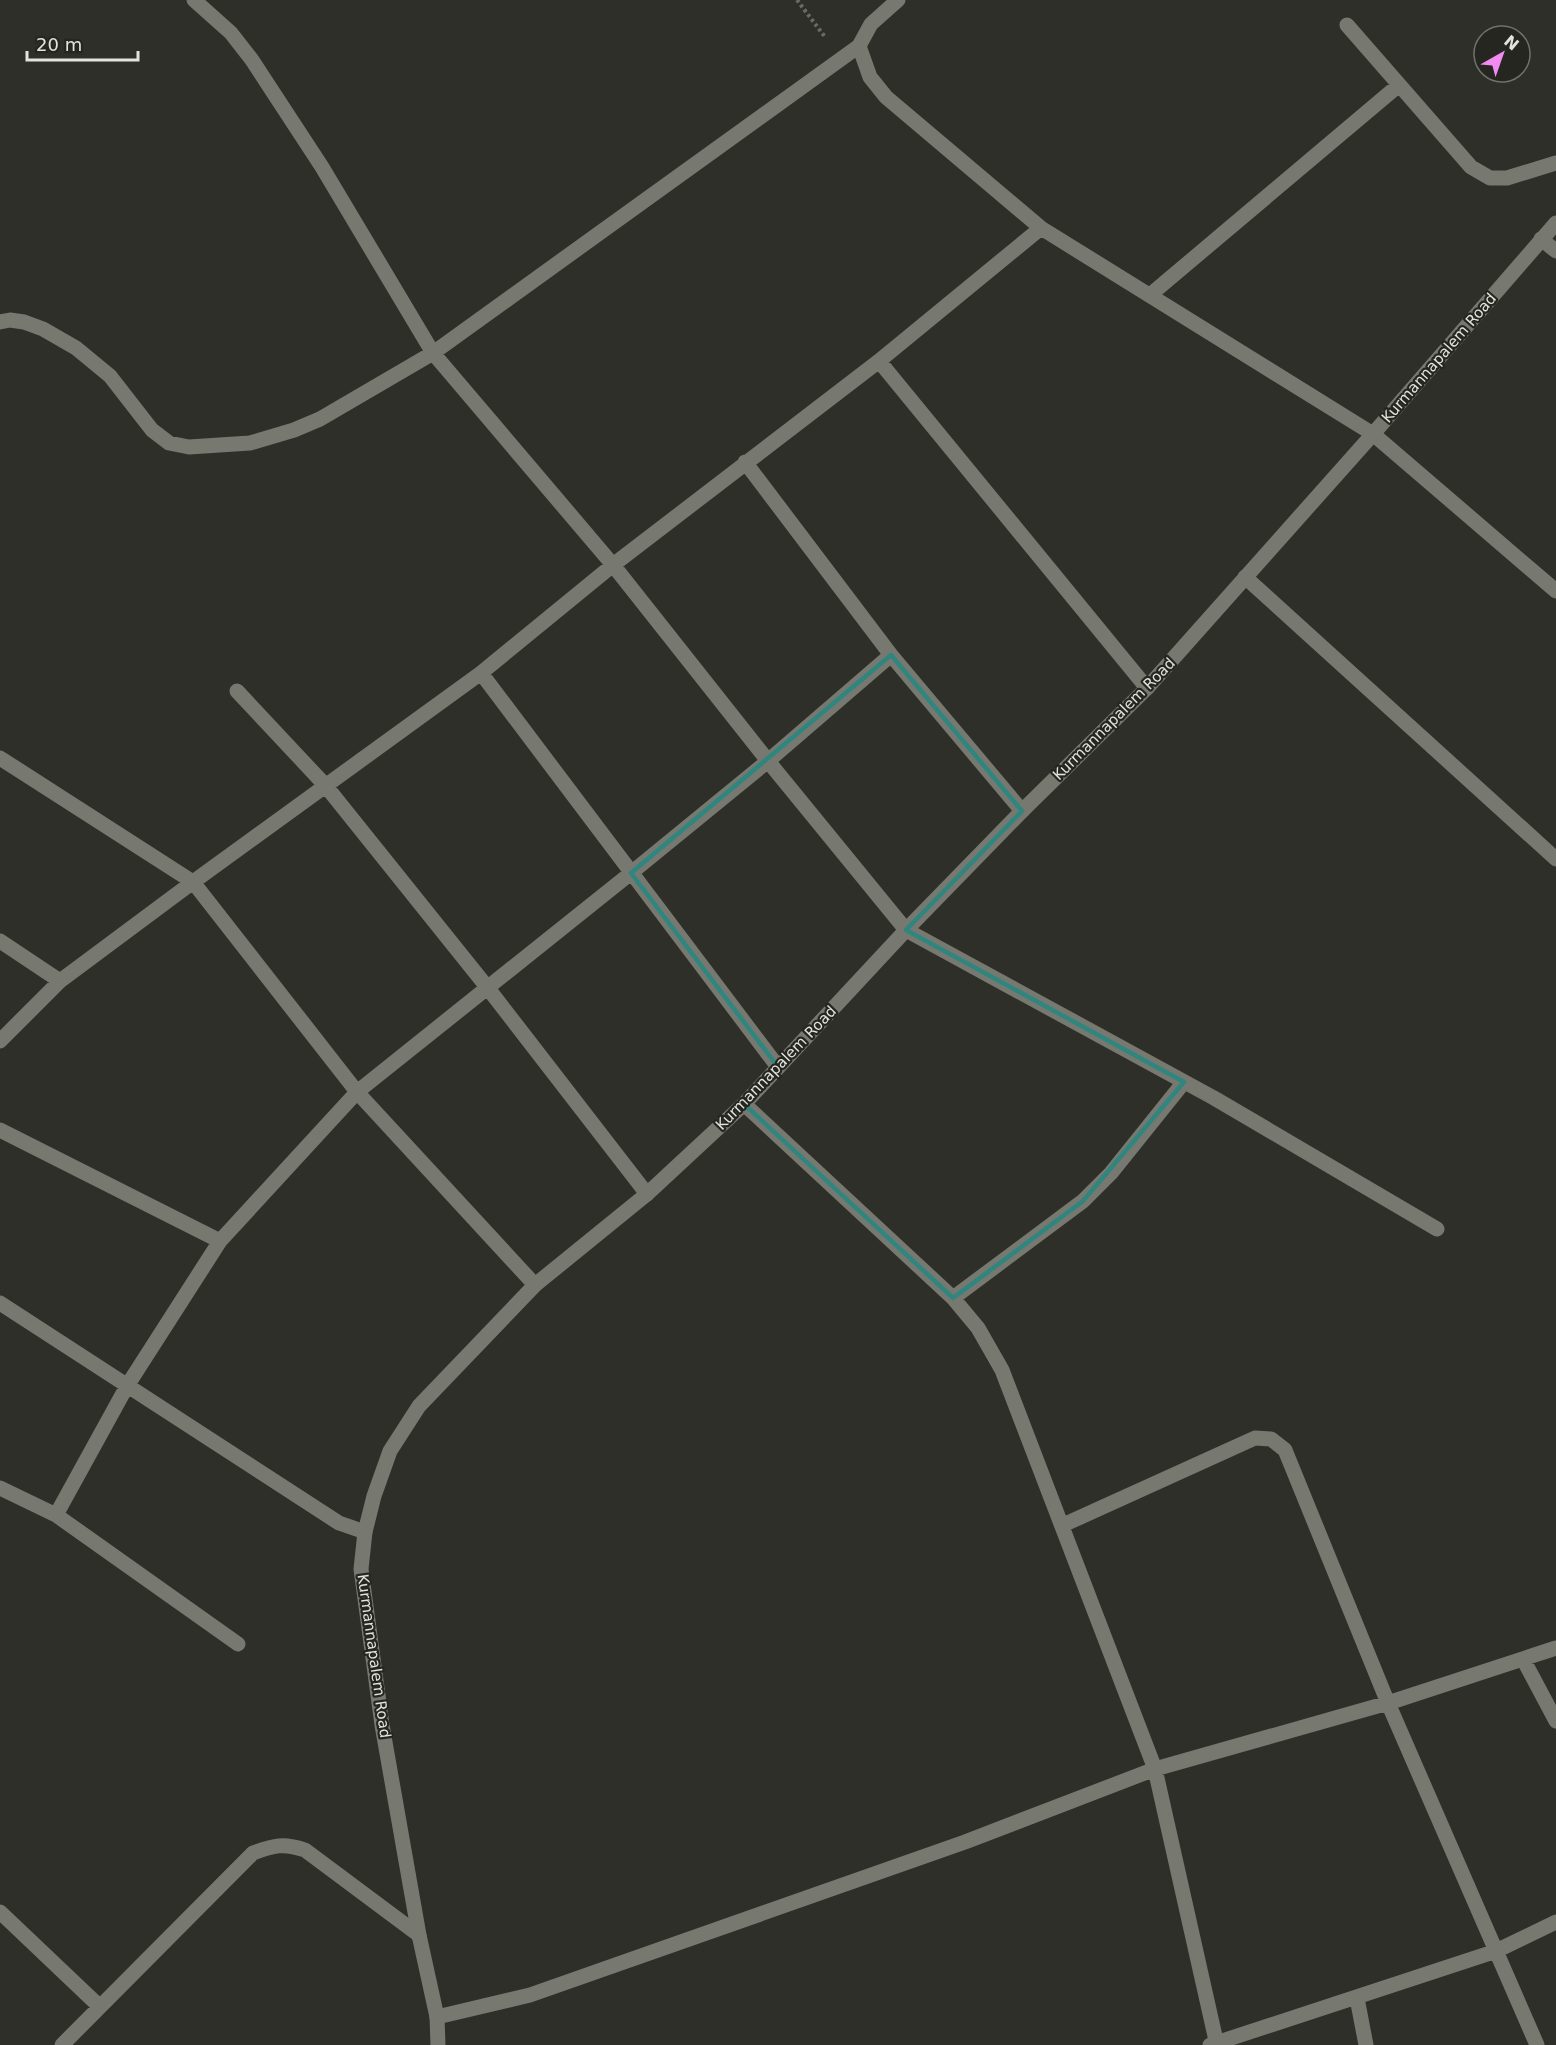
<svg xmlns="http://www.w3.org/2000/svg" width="1556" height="2045" viewBox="0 0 1556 2045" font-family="'DejaVu Sans',sans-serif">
	<rect width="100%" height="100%" fill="#2f2f29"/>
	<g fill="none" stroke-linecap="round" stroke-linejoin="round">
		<!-- path -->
		<path stroke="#6a6b65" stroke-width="4" stroke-dasharray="3 3" stroke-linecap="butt" d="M797,0L825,37"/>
		<!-- minor -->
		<path stroke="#777870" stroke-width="15" d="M194,0L231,33L252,60L322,167L433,353L613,565L768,761L906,930L1214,1098L1437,1229
			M898,0L871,24L859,46L870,77L886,97L1041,228L1373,434L1556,591
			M1347,25L1471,167L1490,178H1507L1556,163
			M1541,239L1556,251
			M1150,295L1399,85
			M0,322L10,320L24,322L43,329L76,348L110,376L152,430L169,443L189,447L250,443L294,430L320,419L433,353L859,46
			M879,361L1147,688
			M745,462L891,655L1022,811
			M1245,577L1556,859
			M481,673L778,1067
			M237,691L325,785L487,987L647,1194
			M0,758L193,882L357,1092L535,1285
			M0,941L60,981
			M0,1041L60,981L193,882L481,673L613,565L879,361L1041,228
			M744,1104L953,1298L978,1328L1002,1370L1155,1769L1217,2045
			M0,1130L220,1241
			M953,1298L1083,1201L1111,1173L1184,1082
			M0,1303L339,1523L365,1532
			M0,1488L56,1515L238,1644
			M56,1515L127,1386L220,1241L357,1092L631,873L768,761L891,655
			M1063,1525L1255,1438L1271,1439L1285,1450L1388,1703L1537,2045
			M1523,1659L1556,1721
			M0,1912L99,2006
			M1357,1998L1366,2045
			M437,2017L530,1995L965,1842L1155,1769L1388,1703L1556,1648
			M62,2045L253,1853C274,1845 284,1843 305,1850L419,1935
			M1210,2045L1496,1951L1556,1922"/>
		<!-- secondary -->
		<path stroke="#777870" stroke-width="15" d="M438,2045L437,2017L419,1935L382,1725L361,1569L365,1532L374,1496L390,1451L419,1406L535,1285L647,1194L744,1104L906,930L1022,811L1147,688L1373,434L1556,223"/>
	</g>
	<!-- marked area -->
	<path fill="none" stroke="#2f867f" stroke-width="4.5" stroke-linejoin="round" d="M891,655L1022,811L906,930L1184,1082L1083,1201L953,1298L744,1104L778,1067L631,873Z"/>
	<g text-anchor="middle" stroke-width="4.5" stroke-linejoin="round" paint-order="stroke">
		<!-- street labels -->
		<g font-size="15" fill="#e2e3de" stroke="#25261f">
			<text transform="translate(1439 358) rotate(-49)" y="5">Kurmannapalem Road</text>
			<text transform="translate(1114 719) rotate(-45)" y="5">Kurmannapalem Road</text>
			<text transform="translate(776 1068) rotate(-46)" y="5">Kurmannapalem Road</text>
			<text transform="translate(374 1656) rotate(82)" y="5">Kurmannapalem Road</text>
		</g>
	</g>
	<!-- north arrow -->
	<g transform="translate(1502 54) rotate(40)"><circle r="28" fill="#25261f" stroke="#71726b" stroke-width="1.5"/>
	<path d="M0-4.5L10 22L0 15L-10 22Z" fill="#f38af2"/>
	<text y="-9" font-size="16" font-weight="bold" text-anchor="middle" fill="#e2e3de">N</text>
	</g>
	<!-- scale -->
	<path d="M27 51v9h111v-9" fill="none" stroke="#e2e3de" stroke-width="3"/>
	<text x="36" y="51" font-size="18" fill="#e2e3de" stroke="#25261f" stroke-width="4.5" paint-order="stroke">20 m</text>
</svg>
